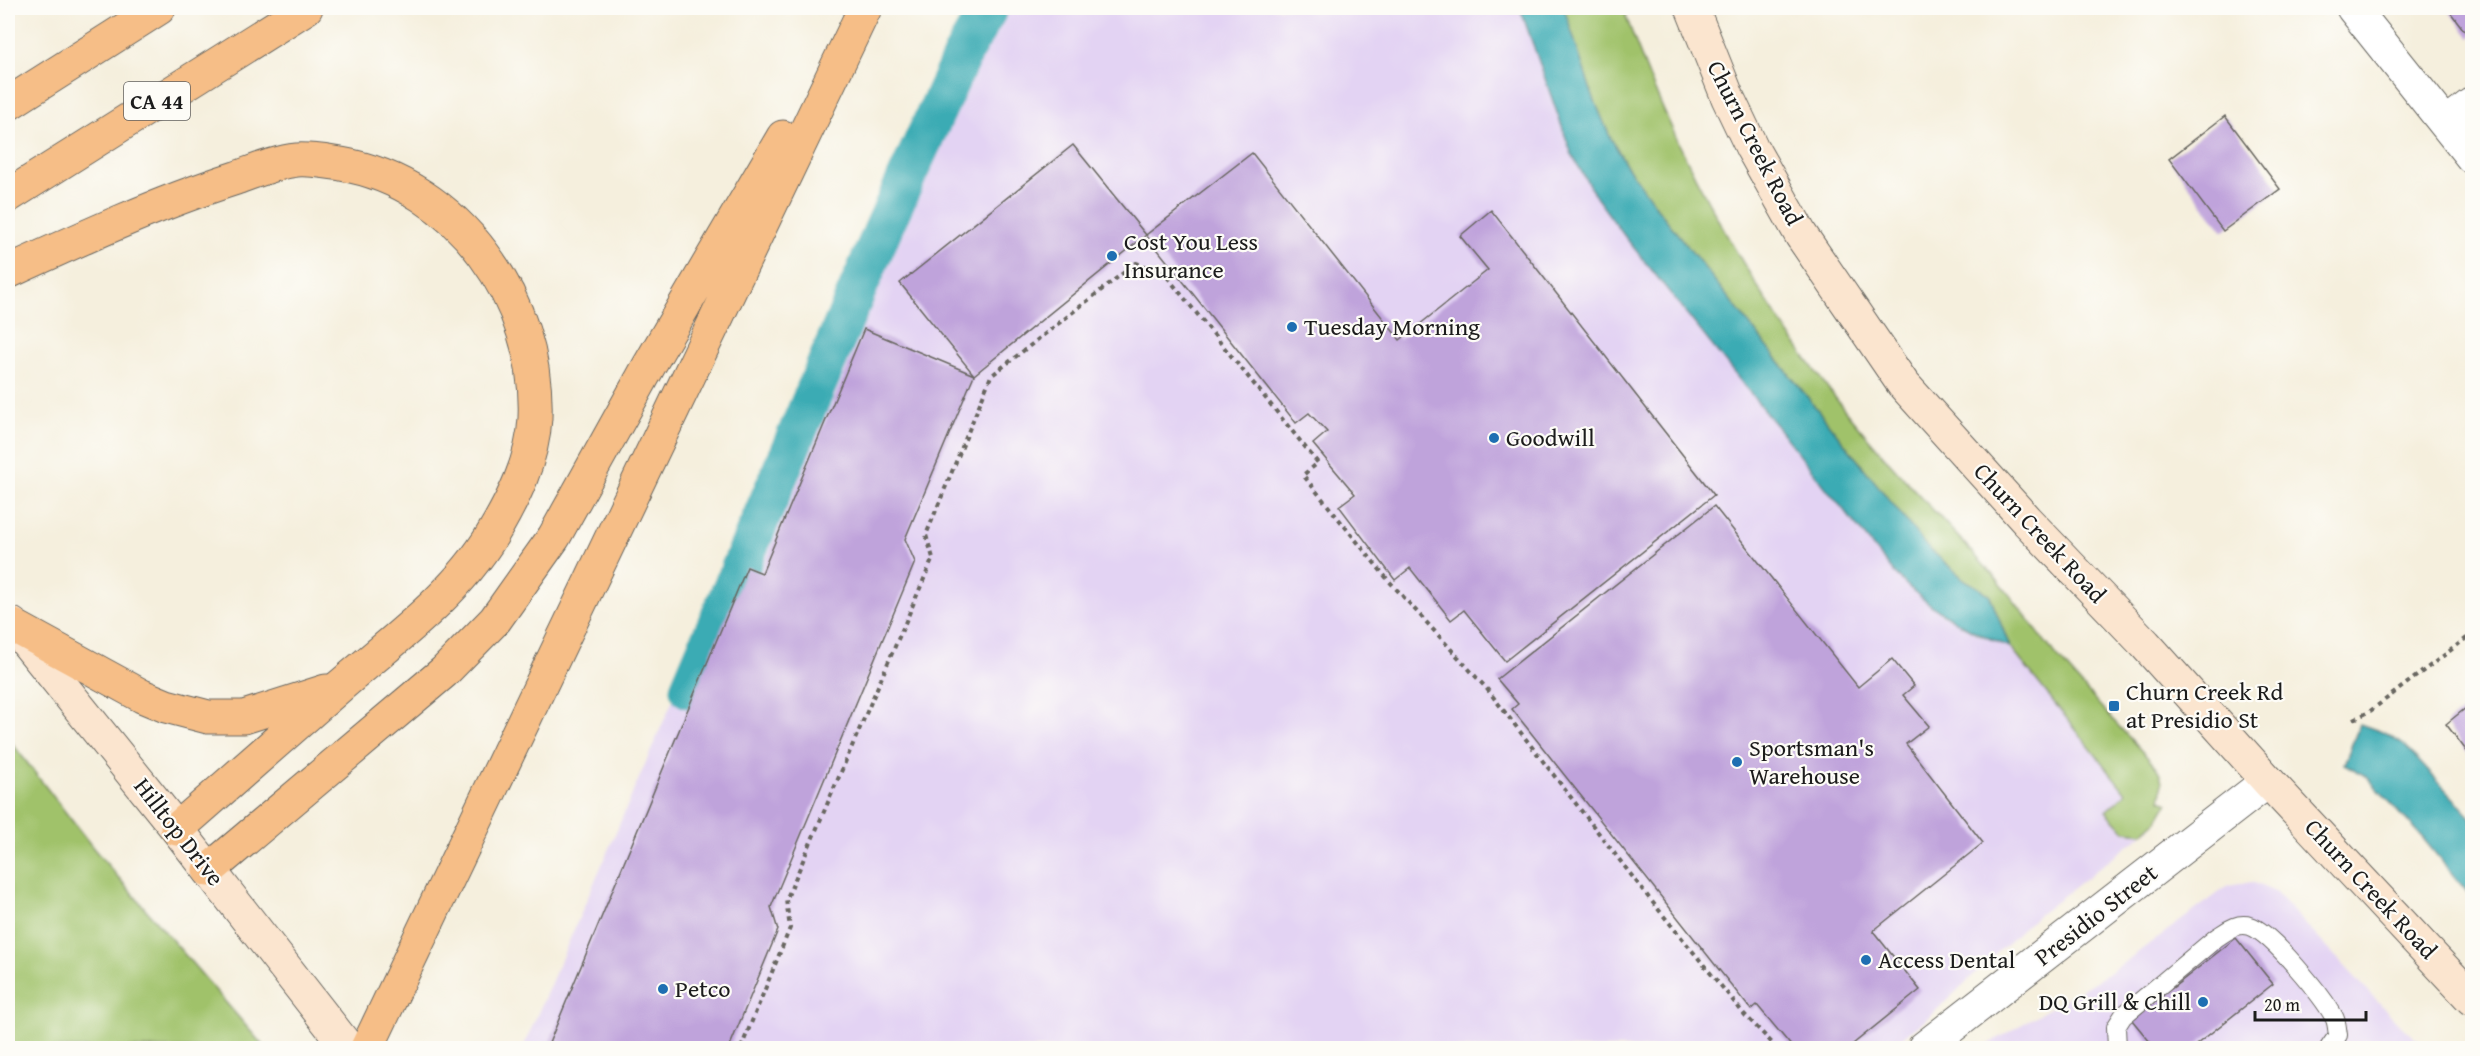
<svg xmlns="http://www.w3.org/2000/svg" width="2480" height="1056" viewBox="0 0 2480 1056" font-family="'Gentium Book Plus',serif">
	<rect width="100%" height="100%" fill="#fdfcf7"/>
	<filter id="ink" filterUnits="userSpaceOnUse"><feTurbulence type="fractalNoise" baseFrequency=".0167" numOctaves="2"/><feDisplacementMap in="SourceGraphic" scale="12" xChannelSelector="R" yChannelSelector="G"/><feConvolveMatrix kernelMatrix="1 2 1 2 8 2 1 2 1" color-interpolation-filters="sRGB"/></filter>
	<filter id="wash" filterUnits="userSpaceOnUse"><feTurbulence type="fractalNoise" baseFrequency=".008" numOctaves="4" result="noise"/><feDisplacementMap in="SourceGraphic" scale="24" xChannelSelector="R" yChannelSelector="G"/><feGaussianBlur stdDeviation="1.35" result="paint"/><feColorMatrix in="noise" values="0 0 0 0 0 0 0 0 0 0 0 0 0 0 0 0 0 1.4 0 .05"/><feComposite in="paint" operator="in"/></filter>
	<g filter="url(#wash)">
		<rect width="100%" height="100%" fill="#f5efdd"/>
		<!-- built -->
		<path fill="#e3d3f3" d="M998,8H1520L1572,155L1596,197L1626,238L1886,564L1909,588L1943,615L1979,635L2010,647L2152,827L2032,920L1926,1020L1888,1048H523L733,560L749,567L927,151L974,48Z
			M2252,882L2275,892L2402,1027L2426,1048H1982L2111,972L2228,886Z"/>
		<!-- green -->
		<path fill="#a0c26b" stroke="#5e6f44" stroke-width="1.5" d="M1564,8H1623C1674,153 1749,288 1844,409C1890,467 1943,519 1992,574C2012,596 2028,620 2047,644C2081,687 2119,726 2156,767C2163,776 2163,789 2160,800L2168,803L2158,820L2143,833L2125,831L2106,811L2126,793L2010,647L1989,594L1965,580L1926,546L1660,212L1627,166L1610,137L1592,94Z
			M8,738L94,849L265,1048H8Z"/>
		<!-- water -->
		<path fill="#3aabb4" stroke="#2b6468" stroke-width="1.5" d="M1520,8H1564L1592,94L1610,137L1627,166L1660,212L1926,546L1965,580L1989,594L2010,647C1964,629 1931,610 1895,574L1626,238L1596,197L1572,155Z
			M2360,724L2385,733L2404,745L2472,818V898L2421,836L2365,775L2344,764Z"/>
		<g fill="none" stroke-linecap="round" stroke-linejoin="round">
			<!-- canal -->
			<path stroke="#3aabb4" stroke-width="39" d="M689,689L883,229L964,51L989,8"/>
		</g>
		<g id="blocks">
			<!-- building -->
			<path fill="#bfa3db" d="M2447,8H2472V36L2470,38Z
				M2225,116L2280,189L2223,231L2169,159Z
				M1073,145L1146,235L974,375L900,283Z
				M1252,153L1400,340L1488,270L1460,236L1491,210L1714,495L1505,661L1464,610L1451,620L1410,568L1395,580L1339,506L1355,494L1313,444L1327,432L1309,413L1296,423L1146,235Z
				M864,329L974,375L905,539L915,562L771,907L778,930L729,1048H547L747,567L762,573Z
				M1714,506L1858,687L1892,659L1914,686L1903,695L1929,726L1906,744L1983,843L1873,931L1920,990L1848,1048H1793L1757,1005L1751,1010L1512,709L1518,704L1497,679Z
				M2472,703V758L2446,724Z
				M2236,938L2273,984L2192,1048H2155L2132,1020Z"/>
		</g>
	</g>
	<g filter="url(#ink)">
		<use href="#blocks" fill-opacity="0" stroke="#686660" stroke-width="1.5"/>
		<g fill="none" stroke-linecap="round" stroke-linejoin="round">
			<!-- lane casing -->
			<g stroke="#686660" stroke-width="20">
				<path id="lane" d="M2117,1048L2116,1027L2123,1016L2216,938C2227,931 2237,922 2250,926C2270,931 2324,998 2334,1017C2337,1022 2337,1030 2338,1035L2329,1048"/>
			</g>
			<!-- street casing -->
			<g stroke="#686660" stroke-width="35">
				<path id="street" d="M2353,8L2472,157
					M2446,124L2472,104
					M1924,1048L2268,781"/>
			</g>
			<!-- secondary casing -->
			<g stroke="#686660" stroke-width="35">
				<path id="secondary" d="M1692,8L1728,98L1752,148L1801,235L1903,384L2026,520L2145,644L2268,781L2472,999
					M12,624L177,829L348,1048"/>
			</g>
			<!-- highway casing -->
			<g stroke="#686660" stroke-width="35">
				<path id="highway" d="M8,104L159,8
					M8,196L306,8
					M8,272C82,238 158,203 236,178C256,171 276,162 297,160C311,159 327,162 341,164C458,184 540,301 535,418C533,460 513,500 492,535C455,596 392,641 339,687C285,734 231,781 177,829
					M14,626L142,696L166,706L208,717H244L326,691
					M209,870L444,672L495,620L554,537L650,364L783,137
					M367,1048L865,8"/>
			</g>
			<!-- path -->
			<path stroke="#686660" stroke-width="4" stroke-dasharray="4.5 4.5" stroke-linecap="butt" d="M2354,719L2369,712L2472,634
				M741,1048L790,928L786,900L933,558L926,535L991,376L1136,263L1164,273L1318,463L1303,475L1389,581L1487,689L1649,898L1744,1014L1777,1048"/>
			<!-- lane -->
			<use href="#lane" stroke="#fff" stroke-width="18"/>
			<!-- street -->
			<use href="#street" stroke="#fff" stroke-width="33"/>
			<!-- secondary -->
			<use href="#secondary" stroke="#fbe5cf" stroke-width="33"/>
			<!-- highway -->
			<use href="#highway" stroke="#f6be87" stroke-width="33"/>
		</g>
	</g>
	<!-- markers -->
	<g fill="#1f6fb2" stroke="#fdfcf7" stroke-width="2">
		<circle cx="1112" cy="256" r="6"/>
		<circle cx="1292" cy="327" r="6"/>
		<circle cx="1494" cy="438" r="6"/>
		<rect x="2108" y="700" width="12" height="12" rx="3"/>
		<circle cx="1737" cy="762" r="6"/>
		<circle cx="1866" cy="960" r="6"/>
		<circle cx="663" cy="989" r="6"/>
		<circle cx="2203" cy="1002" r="6"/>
	</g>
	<g text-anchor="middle" stroke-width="4.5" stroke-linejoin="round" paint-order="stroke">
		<!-- shield labels -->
		<rect fill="#fdfcf7" stroke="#605f5e" stroke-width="1.5" x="124" y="82" width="66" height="38" rx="4.5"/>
		<g font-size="22" font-weight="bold" fill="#1c1c1c">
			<text x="157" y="109">CA 44</text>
		</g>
		<!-- street labels -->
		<g font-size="24" fill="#1c1c1c" stroke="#fdfcf7">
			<text transform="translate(1755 143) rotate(63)" y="8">Churn Creek Road</text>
			<text transform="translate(2040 533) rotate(47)" y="8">Churn Creek Road</text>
			<text transform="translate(179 832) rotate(52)" y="8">Hilltop Drive</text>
			<text transform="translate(2371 889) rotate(47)" y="8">Churn Creek Road</text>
			<text transform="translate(2096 915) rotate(-38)" y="8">Presidio Street</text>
		</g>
		<!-- poi labels -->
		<g font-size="24" fill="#1c1c1c" stroke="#fdfcf7" text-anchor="start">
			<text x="1124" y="250">Cost You Less<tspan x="1124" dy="28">Insurance</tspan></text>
			<text x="1304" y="335">Tuesday Morning</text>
			<text x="1506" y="446">Goodwill</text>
			<text x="2126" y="700">Churn Creek Rd<tspan x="2126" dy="28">at Presidio St</tspan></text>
			<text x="1749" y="756">Sportsman's<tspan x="1749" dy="28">Warehouse</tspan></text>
			<text x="1878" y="968">Access Dental</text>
			<text x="675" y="997">Petco</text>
			<text x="2191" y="1010" text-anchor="end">DQ Grill &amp; Chill</text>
		</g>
	</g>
	<!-- margin -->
	<rect width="2480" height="1056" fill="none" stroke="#fdfcf7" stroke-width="30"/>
	<!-- scale -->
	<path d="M2255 1011v9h111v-9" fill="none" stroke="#1c1c1c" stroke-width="3"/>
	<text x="2264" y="1011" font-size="18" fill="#1c1c1c" stroke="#fdfcf7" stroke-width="4.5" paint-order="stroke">20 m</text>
</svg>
